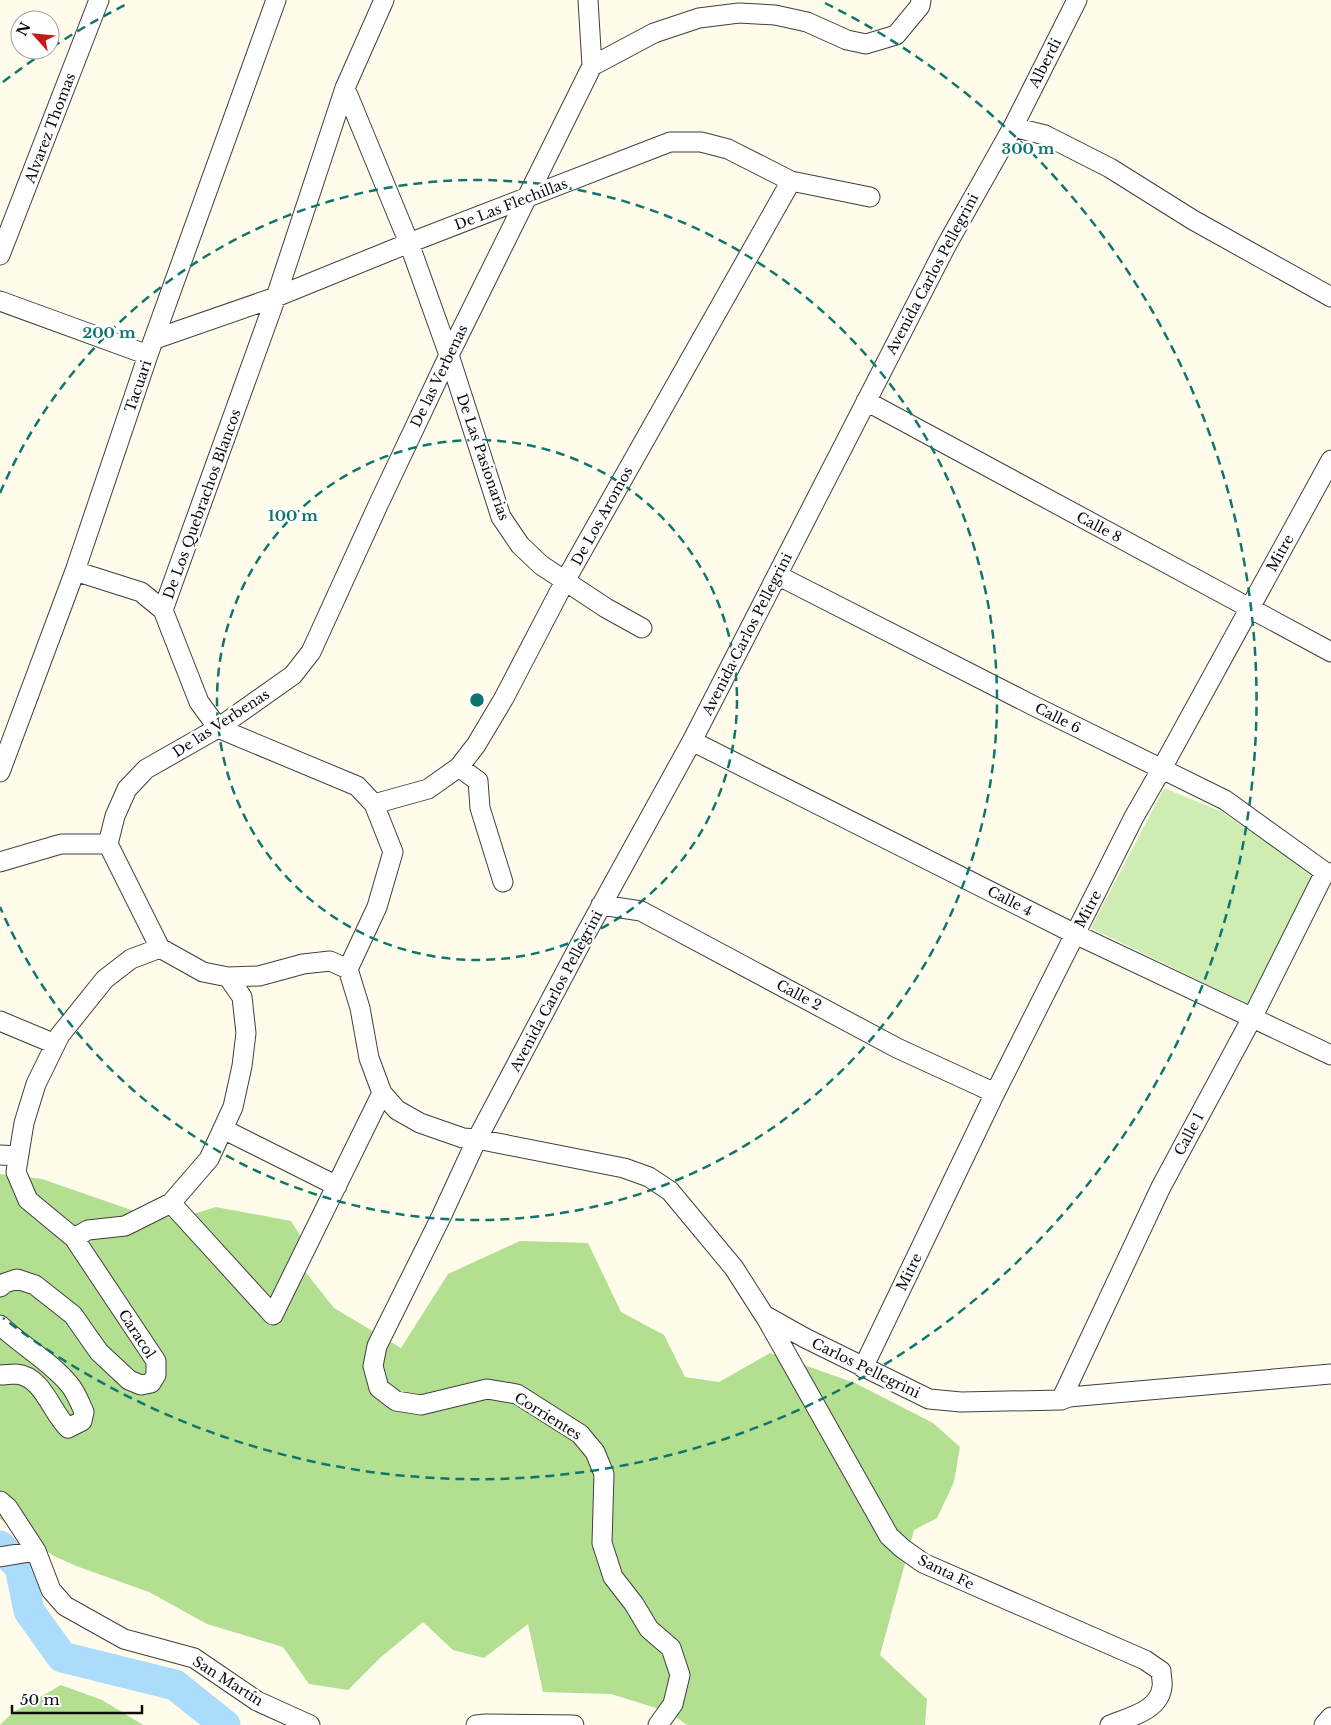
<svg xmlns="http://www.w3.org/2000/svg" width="1331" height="1725" viewBox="0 0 1331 1725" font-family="'Libre Baskerville',serif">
	<rect width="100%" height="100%" fill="#fffcec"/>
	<!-- green -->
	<path fill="#cfedb2" d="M1164,788L1220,811L1313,874L1247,1004L1091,928Z"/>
	<!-- forest -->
	<path fill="#b2df90" d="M0,1174L42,1179L137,1212L177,1219L216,1207L291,1221L304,1242L299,1264L334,1308L401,1348L448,1274L520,1241L588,1243L621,1312L664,1335L685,1377L719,1382L770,1353L855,1383L933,1423L960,1447L954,1482L937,1518L914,1530L880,1655L927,1699L925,1725H687L669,1712L611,1694L543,1692L528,1624L484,1658L453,1650L423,1622L380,1658L348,1690L309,1684L283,1647L207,1624L149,1592L76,1566L54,1556L0,1519Z
		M61,1685L102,1700L143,1725H0L12,1713Z"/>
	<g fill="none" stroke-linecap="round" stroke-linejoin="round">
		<!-- river -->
		<path stroke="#abdcfc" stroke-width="31" d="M0,1546L20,1567L29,1611L62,1657L175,1685L225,1725"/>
		<!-- minor casing -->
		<g stroke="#3f3f3f" stroke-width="21">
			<path id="minor" d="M588,0L592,66
				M345,88L409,243L449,355L501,517L520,545L541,565L606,608L642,628
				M1013,127L1045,135L1110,168L1193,220L1331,297
				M0,255L99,0
				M0,301L148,355
				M155,339L276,297L409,243L670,142H701L728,149L791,181L870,197
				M866,401L1331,652
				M75,571L141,592L163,610
				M777,575L1034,706L1225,800L1325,872L1331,873
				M692,741L1075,934L1331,1055
				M459,767L478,781L480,808L503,882
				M0,772L75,571L148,355L276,0
				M374,804L428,789L459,767L476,745L504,698L565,581L791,181
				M0,862L61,844H108
				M601,905L641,911L897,1048L995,1093
				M160,948L108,844L115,816L127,789L146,769L218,728L293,675L311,652L379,503L449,355L592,66L654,33L699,18L739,13L775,15L807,22L847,40L866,44L896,35L920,6L921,0
				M348,969L360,1008L369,1058L382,1093L397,1110L420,1123L463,1138L477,1139L624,1168L649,1177L670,1191L734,1268L764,1315L805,1338L929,1399L961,1402L1061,1400L1069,1397L1331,1374
				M348,969L377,907L393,852L374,804L357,786L218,728L199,702L163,610L276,297L345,88L384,0
				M0,1021L55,1044
				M223,1129L337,1186
				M0,1155L18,1156
				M171,1203L273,1315L382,1093
				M74,1238L88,1230L125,1226L171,1203L209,1159L233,1107L242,1066L246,1033L242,997L228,977
				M0,1287L5,1283L17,1279L35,1285L73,1315L99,1352L129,1380L141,1385L151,1383L156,1375V1361L74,1238L28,1200L16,1172L24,1123L36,1084L60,1035L105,979L131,959L160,948L203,972L228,977L259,976L303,964L330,961L348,969
				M765,1316L889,1536L902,1548L923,1563L1145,1660L1161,1671C1161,1676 1163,1682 1162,1687C1159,1711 1129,1717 1110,1725
				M0,1325C22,1346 50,1361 69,1384C76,1392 80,1403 84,1412L82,1421L68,1428C51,1412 43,1376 16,1374C11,1374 5,1375 0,1375
				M863,1368L995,1093L1134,817L1161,770L1331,460
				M1061,1400L1161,1187L1252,1018L1325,872
				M0,1501L8,1508L36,1551L51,1590L65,1606L124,1639L194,1658L257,1701L310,1725
				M0,1557L36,1551
				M476,1725L486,1724L574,1725
				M658,1725L673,1704L680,1675L671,1648L649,1629L634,1604L613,1577L602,1543L604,1474L595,1452L580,1434L517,1394L487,1389L421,1405L396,1401L379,1388L373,1366L377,1346L441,1217L477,1139L584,937L692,741L946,246L1013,127L1077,0
				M1324,1725L1331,1717"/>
		</g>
		<!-- minor -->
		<use href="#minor" stroke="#fff" stroke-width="19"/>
	</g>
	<!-- distance rings -->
	<g fill="none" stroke="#0f766e" stroke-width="2.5" stroke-dasharray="9 6">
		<circle cx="477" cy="700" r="260"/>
		<path d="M0 493A520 520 0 1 1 0 907"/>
		<path d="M3 82A779 779 0 0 1 129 3M825 3A779 779 0 1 1 3 1318"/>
	</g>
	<g text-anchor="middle" stroke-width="5" stroke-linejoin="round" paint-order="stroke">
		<!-- street labels -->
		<g font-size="14" fill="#0c0c0c" stroke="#fff">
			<text transform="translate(1045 63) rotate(-63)" y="5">Alberdi</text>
			<text transform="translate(50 128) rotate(-69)" y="5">Alvarez Thomas</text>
			<text transform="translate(511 204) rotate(-21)" y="5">De Las Flechillas</text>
			<text transform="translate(932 274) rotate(-62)" y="5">Avenida Carlos Pellegrini</text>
			<text transform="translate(439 376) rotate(-64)" y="5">De las Verbenas</text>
			<text transform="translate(138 386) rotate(-71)" y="5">Tacuari</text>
			<text transform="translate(483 457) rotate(71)" y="5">De Las Pasionarias</text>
			<text transform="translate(202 504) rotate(-70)" y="5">De Los Quebrachos Blancos</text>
			<text transform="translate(602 516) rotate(-61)" y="5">De Los Aromos</text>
			<text transform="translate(1099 527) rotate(28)" y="5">Calle 8</text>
			<text transform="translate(1280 553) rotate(-61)" y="5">Mitre</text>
			<text transform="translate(747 634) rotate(-63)" y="5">Avenida Carlos Pellegrini</text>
			<text transform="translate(1058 718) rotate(27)" y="5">Calle 6</text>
			<text transform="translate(221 723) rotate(-33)" y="5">De las Verbenas</text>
			<text transform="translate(1010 901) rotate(27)" y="5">Calle 4</text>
			<text transform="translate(1088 909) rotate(-62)" y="5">Mitre</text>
			<text transform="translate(556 991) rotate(-62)" y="5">Avenida Carlos Pellegrini</text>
			<text transform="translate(799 995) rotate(28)" y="5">Calle 2</text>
			<text transform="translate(1189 1134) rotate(-62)" y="5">Calle 1</text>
			<text transform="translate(909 1272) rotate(-64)" y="5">Mitre</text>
			<text transform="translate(137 1334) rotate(57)" y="5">Caracol</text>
			<text transform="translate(866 1368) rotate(26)" y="5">Carlos Pellegrini</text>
			<text transform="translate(548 1416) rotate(32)" y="5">Corrientes</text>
			<text transform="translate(946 1572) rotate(26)" y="5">Santa Fe</text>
			<text transform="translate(228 1681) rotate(32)" y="5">San Martín</text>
		</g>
	</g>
	<circle cx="477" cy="700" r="8" fill="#0f766e" stroke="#fff" stroke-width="2.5"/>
	<g font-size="15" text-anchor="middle" font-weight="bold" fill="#0f766e" stroke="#fff" stroke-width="5" stroke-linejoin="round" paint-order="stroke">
		<text x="1028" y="154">300 m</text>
		<text x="109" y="338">200 m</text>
		<text x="293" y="521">100 m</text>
	</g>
	<!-- north arrow -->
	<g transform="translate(35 35) rotate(297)"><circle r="24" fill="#ffffff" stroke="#9e9e9e"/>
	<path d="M0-4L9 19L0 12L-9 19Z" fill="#c9181d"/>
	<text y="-8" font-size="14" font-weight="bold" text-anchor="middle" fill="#0c0c0c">N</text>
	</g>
	<!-- scale -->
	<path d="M12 1705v8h130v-8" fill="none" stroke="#0c0c0c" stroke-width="2.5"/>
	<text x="20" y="1705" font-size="15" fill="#0c0c0c" stroke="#ffffff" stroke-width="4" paint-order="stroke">50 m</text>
</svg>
